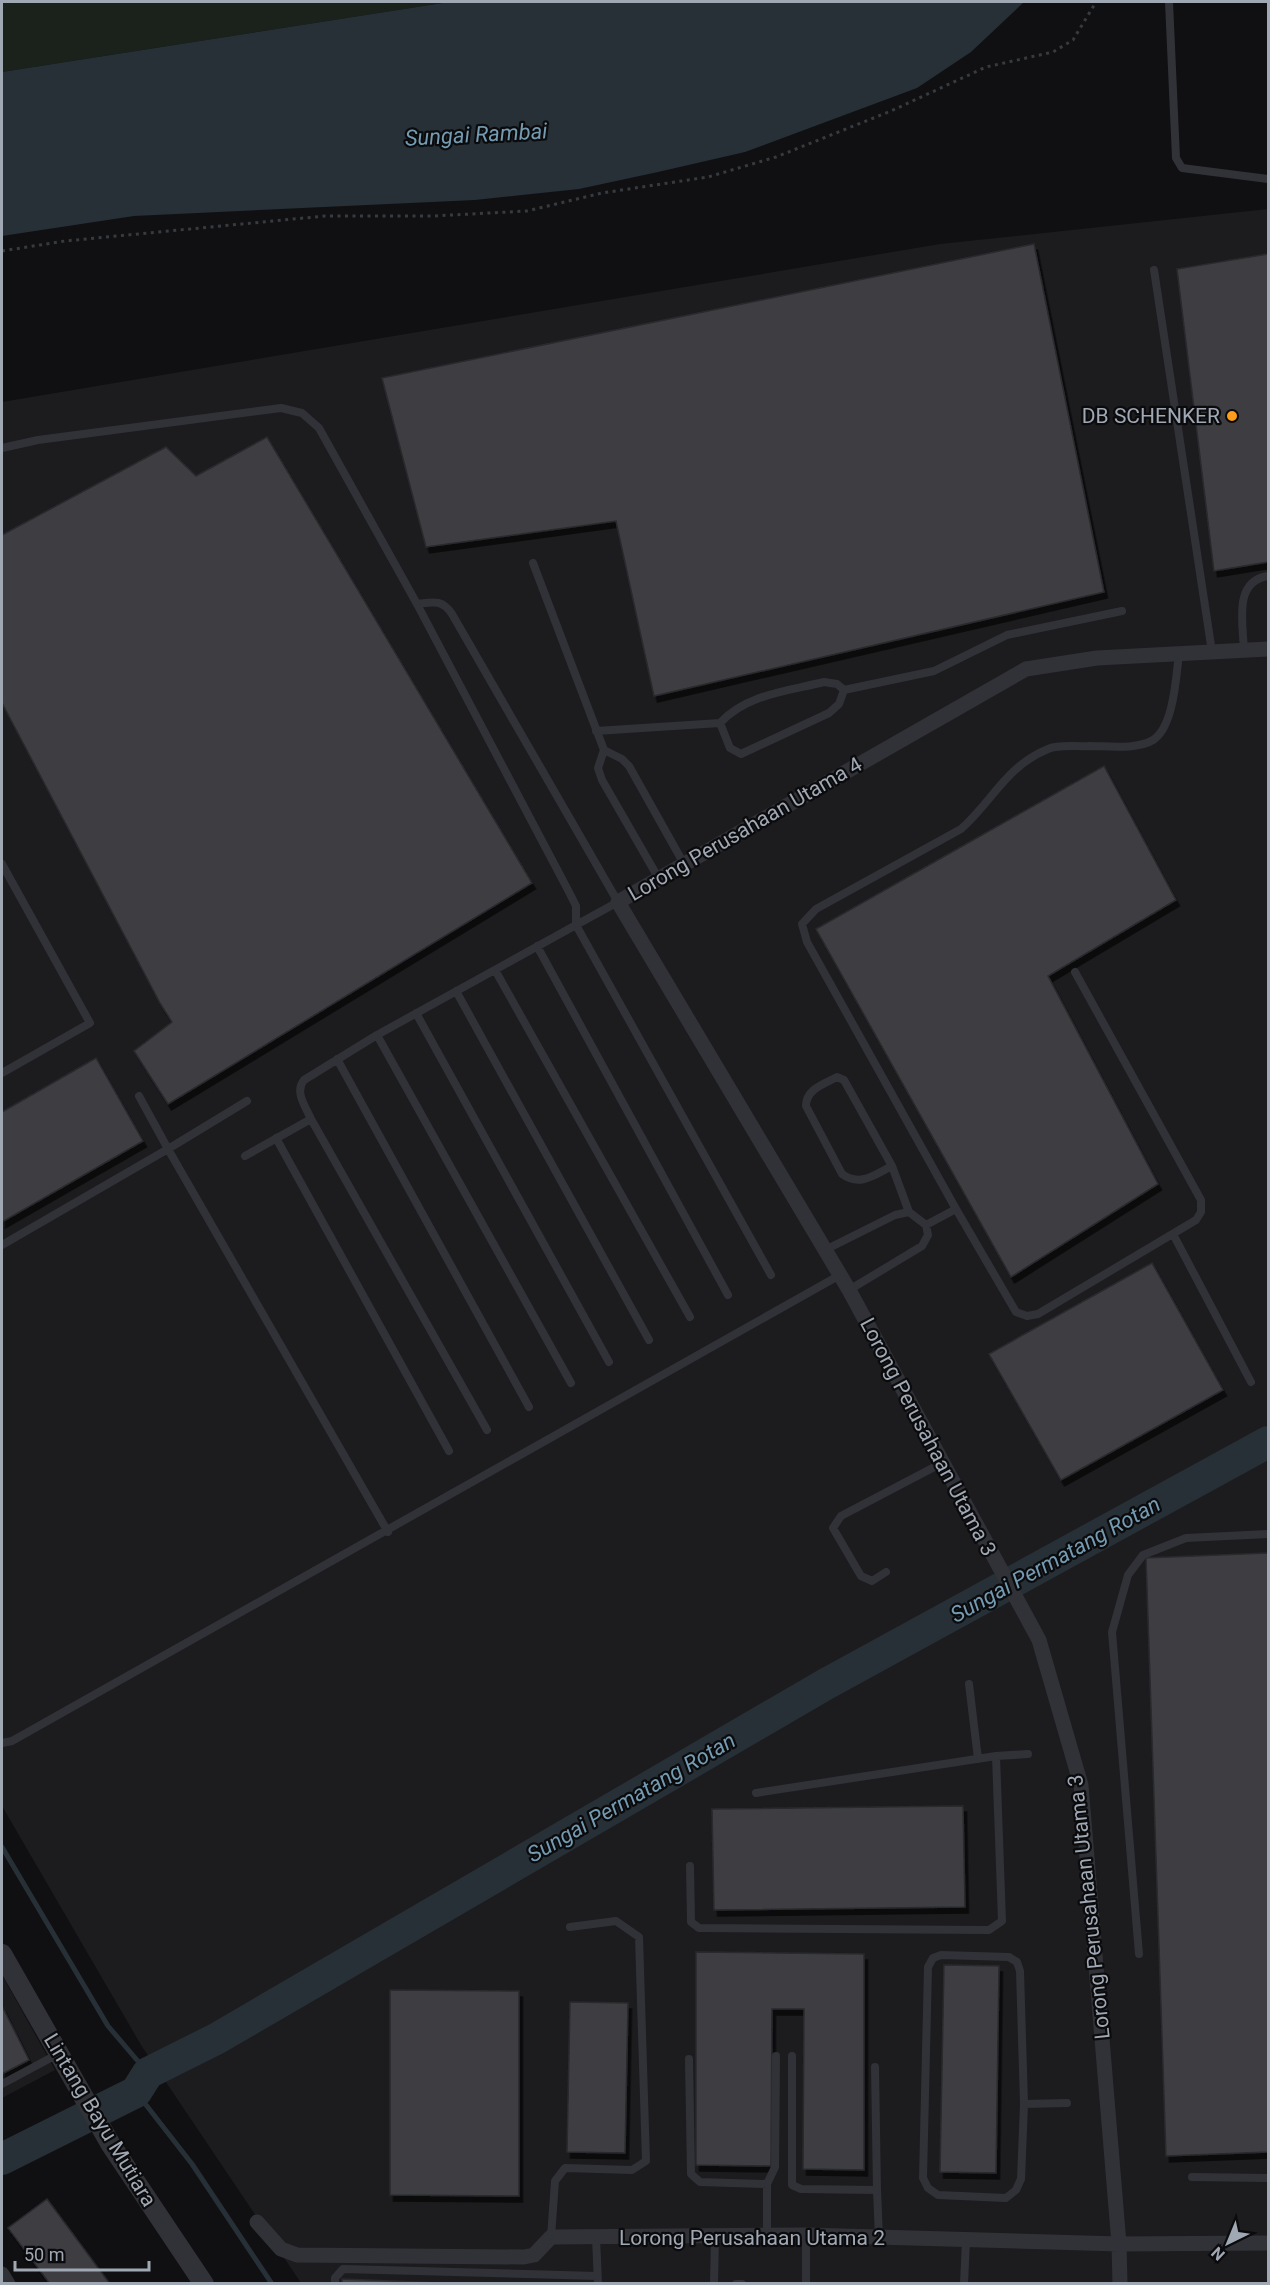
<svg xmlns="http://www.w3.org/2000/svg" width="1270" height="2285" viewBox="0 0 1270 2285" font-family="Roboto,sans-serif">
	<defs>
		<filter id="shadow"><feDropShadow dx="3.5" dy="6" stdDeviation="0" flood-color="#0009"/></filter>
	</defs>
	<rect width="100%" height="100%" fill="#101012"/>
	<!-- built -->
	<path fill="#1c1c1f" d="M1268,209V2283H301L141,2045L2,1806V402L940,244Z
		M2,1975L55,2070L2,2098Z"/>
	<!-- green -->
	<path fill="#1a221b" d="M2,2H449L2,72Z"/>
	<!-- water -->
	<path fill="#263036" d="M449,2H1024L971,52L917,88L745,152L658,172L579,189L475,200L134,216L2,236V72Z"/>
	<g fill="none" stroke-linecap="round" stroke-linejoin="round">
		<!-- stream -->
		<path stroke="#263036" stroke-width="5" d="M2,1847L108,2026L148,2073
			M136,2092L192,2164L272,2284"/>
		<!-- river -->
		<path stroke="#263036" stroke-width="32" d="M2,2159L136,2092L148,2073L216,2039L826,1684L1268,1442"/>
	</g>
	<!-- building -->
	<path fill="#3c3e42" stroke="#2a2a2e" stroke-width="1.5" filter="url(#shadow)" d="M1034,244L1104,592L654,696L616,521L426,547L382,378Z
		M1268,254V562L1214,571L1177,269Z
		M267,437L532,883L168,1104L134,1051L172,1022L160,1003L2,703V535L166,447L196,476Z
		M1104,766L1176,900L1048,976L1158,1184L1011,1277L816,929Z
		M96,1058L143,1141L2,1222V1112Z
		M1152,1263L1223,1390L1061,1480L989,1354Z
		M1268,1553V2152L1166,2156L1146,1558Z
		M963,1806L965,1907L714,1910L712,1809Z
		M696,1952L864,1954V2170L803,2169L804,2009H772L771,2166L696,2165Z
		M944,1965L999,1966L996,2173L940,2172Z
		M390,1990L519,1991V2196L390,2195Z
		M570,2002L628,2003L625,2153L567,2152Z
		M2,2006L29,2060L2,2074Z
		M47,2199L110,2284H50L8,2228Z
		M342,2279L464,2284H342Z"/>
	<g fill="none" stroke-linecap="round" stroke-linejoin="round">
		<!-- path -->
		<path stroke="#373a3e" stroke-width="3" stroke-dasharray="3 4.5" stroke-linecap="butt" d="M2,251L65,241L325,216H433L527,211L602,193L708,177L776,157L891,111L986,67L1053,52L1073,40L1096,2"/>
		<!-- service -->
		<path stroke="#313237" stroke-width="8" d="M1169,2L1176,158L1182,168L1268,179
			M1154,270L1212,652
			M2,448L38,440L281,408L302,413L319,428L417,604L569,892L576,906V925L377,1035L304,1080C294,1092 306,1107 311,1119L487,1430
			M533,563L604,750L598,768L602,780L659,879
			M417,604C433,602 442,599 452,614L618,902L576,925L771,1275
			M1244,651C1243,624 1233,581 1268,576
			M844,690L934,671L1007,635L1122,611
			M720,723L730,748L741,754L829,713L839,704L844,690
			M596,731L720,723C747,694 788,691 824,682L837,684L844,690
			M604,750L622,759L629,766L684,864
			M2,864L90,1023L2,1073
			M537,946L728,1295
			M495,970L690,1317
			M456,991L649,1340
			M416,1013L609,1362
			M377,1035L571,1383
			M337,1059L529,1407
			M139,1096L168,1149L247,1101
			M276,1138L449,1451
			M245,1156L311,1119
			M956,1209L807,942L802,924L816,909L961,829C992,802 1006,766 1048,749C1059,744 1076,747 1089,746C1107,746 1137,750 1153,740C1174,727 1176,676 1179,654
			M926,1225L956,1209L1016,1312L1027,1316L1038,1314L1196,1220L1201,1212V1200L1075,972
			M1173,1234L1251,1382
			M2,1245L168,1149L388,1532
			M825,1250L895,1215L909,1212
			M849,1290L922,1246L928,1235L926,1225L909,1212L892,1166L844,1080L837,1077C824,1084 806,1089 806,1106L842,1174C860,1187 874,1175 892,1166
			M886,1572L872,1581L861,1576L833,1528L841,1516L942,1463
			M969,1684L978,1759
			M2,1743L12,1741L840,1275
			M756,1793L996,1756
			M690,1866L691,1922L699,1928L989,1930L1002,1921L996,1756L1028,1754
			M1139,1954L1112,1632L1128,1575L1143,1555L1186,1538L1268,1534
			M941,1955L1009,1957L1017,1962L1020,1971L1024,2104L1021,2179L1016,2190L1006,2198L938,2195L928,2188L923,2178L928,1967L933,1958Z
			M792,2056V2185L801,2189L877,2190L879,2238
			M689,2059L691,2174L700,2182L767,2184V2235
			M875,2067L877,2190
			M2,2084L58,2054
			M1024,2104L1067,2103
			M1192,2177L1268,2178
			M767,2184L775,2167L776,2056
			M551,2237L555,2181L565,2168L632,2170L646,2161L639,1937L616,1921L570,1927
			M596,2237L598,2284
			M335,2284V2278L343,2269L597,2276
			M714,2284L715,2236
			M736,2284H742
			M806,2284V2235
			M964,2284L966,2240"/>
		<!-- minor -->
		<path stroke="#313237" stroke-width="15" d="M257,2222L281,2249L297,2255L524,2257L534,2255L551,2237L806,2235L1119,2244L1268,2243
			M2,2274L8,2284
			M1120,2284L1119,2244L1081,1785L1039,1640L849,1290L618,902L1026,669L1097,658L1268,649"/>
		<!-- tertiary -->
		<path stroke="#313237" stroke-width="20" d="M2,1954L111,2145L204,2284"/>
	</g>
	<!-- markers -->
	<circle fill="#ff9c1b" stroke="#0b0b0d" stroke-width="2" cx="1232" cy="416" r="6"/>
	<g text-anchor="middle" stroke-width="4.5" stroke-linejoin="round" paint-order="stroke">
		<!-- poi labels -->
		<g font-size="21" fill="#a0a8b4" stroke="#0b0b0d" text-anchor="end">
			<text x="1220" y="423">DB SCHENKER</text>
		</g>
		<!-- street labels -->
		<g font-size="21" fill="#a0a8b4" stroke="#0b0b0d">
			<text transform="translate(745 829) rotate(-30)" y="7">Lorong Perusahaan Utama 4</text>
			<text transform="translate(928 1437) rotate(62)" y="7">Lorong Perusahaan Utama 3</text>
			<text transform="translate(1089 1907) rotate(-96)" y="7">Lorong Perusahaan Utama 3</text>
			<text transform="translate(100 2120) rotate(59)" y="7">Lintang Bayu Mutiara</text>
			<text x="752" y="2245">Lorong Perusahaan Utama 2</text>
		</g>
		<!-- water labels -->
		<g font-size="22" font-style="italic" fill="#749bb2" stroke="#0b0b0d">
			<text transform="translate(476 134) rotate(-3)" y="8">Sungai Rambai</text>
			<text transform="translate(1055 1559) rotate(-29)" y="8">Sungai Permatang Rotan</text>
			<text transform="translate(631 1797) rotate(-30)" y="8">Sungai Permatang Rotan</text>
		</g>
	</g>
	<!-- border -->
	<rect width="1270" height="2285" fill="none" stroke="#a0a8b4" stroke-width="6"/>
	<!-- north arrow -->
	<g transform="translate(1228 2243) rotate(223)" stroke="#0b0b0d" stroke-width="4.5" paint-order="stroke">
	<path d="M0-4.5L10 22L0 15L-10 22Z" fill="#a0a8b4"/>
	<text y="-9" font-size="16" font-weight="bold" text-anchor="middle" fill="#a0a8b4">N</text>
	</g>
	<!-- scale -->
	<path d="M15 2261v9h134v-9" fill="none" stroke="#a0a8b4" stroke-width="3"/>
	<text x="24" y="2261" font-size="18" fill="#a0a8b4" stroke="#0b0b0d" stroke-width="4.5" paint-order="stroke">50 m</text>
</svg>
